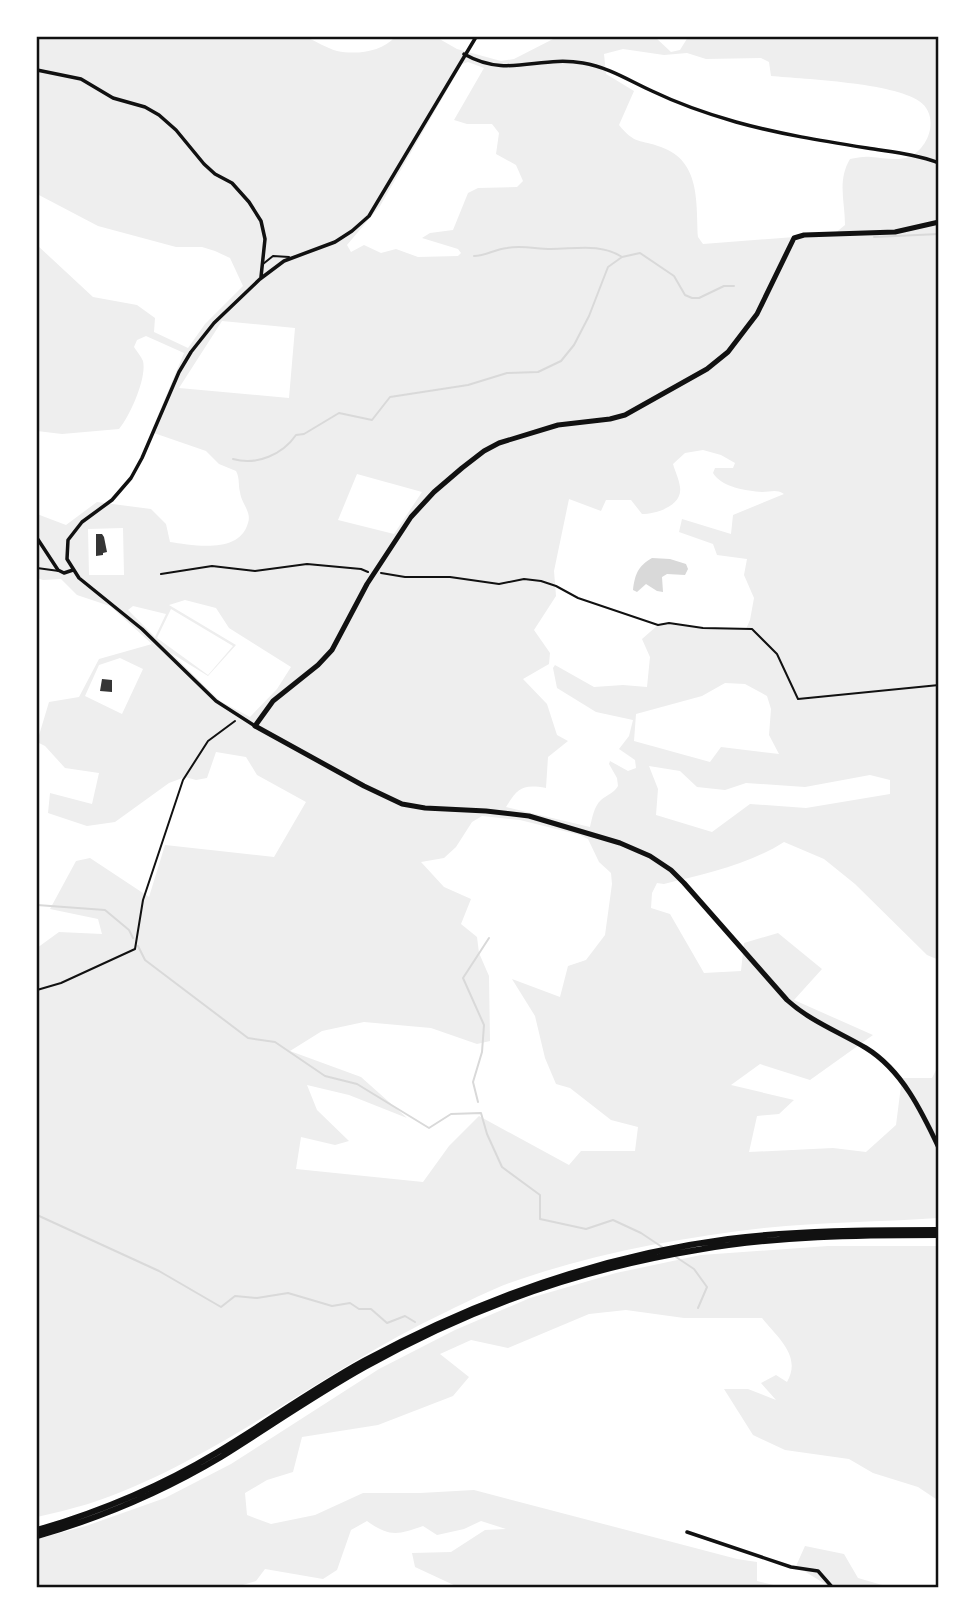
<svg xmlns="http://www.w3.org/2000/svg" width="976" height="1624" viewBox="0 0 976 1624" font-family="'Titillium Web',sans-serif">
	<rect width="100%" height="100%" fill="#fff"/>
	<!-- green -->
	<path fill="#eee" fill-rule="evenodd" d="M37,37H306C316,41 326,48 337,51C356,55 382,52 395,37H436L457,49L501,61L514,59L557,37H655L671,52L680,50L688,37H939V960L927,955L855,884L824,859L784,842C748,865 705,874 664,884L657,883L652,893L651,908L670,914L704,973L741,971L744,943L778,933L822,969L794,1000L873,1035L810,1080L760,1064L731,1085L794,1100L779,1114L757,1116L749,1152L833,1148L866,1152L896,1125L902,1078H932L939,1064V1218C881,1222 822,1222 764,1228C685,1237 596,1253 521,1279C496,1287 471,1300 448,1311C325,1368 218,1461 88,1504C71,1509 54,1513 37,1517V948L59,932L102,934L98,919L50,909L76,861L90,858L149,897L165,845L274,857L306,802L257,775L246,757L216,752L207,778L196,780L185,777L169,783L115,822L87,826L48,813L50,793L92,804L99,773L65,768L45,746L37,742L49,702L79,697L99,659L152,644L110,606L77,595L61,579L43,580L37,578V514L66,525L97,502L151,509L166,524L170,542C192,545 239,555 248,523C252,512 241,503 240,492C238,484 240,479 236,471L219,464L206,451L151,432L184,353L146,336L137,340L134,347C137,352 141,356 143,361C147,378 130,416 119,429L62,434L37,431V245L93,297L137,305L155,318L154,332L188,348L205,324L243,286L230,258L215,251L202,247H176L98,226L37,194ZM623,49L664,55L687,53L706,59L761,58L769,62L771,76C806,79 893,83 919,101C940,115 930,148 909,157C897,161 883,158 871,157C864,156 857,158 850,159C837,181 845,201 845,225L834,234L703,244L698,237C696,203 701,161 661,147C640,139 635,145 619,125L634,91L606,74L604,54ZM468,62L484,68L454,120L467,124H492L499,133L496,154L516,165L523,181L517,187L478,188L468,193L453,230L430,233L422,238L458,249L461,253L458,256L418,257L396,249L381,253L364,245L351,252L347,245L380,206L458,71L462,64ZM222,321L295,328L289,398L179,388ZM703,450L721,455L735,463L733,468H715L713,473C721,487 747,491 762,492C771,492 776,489 784,494L733,515L731,534L682,519L679,532L713,544L717,555L747,559L744,575L754,598L750,620L746,629L703,628L669,623L658,625L642,639L650,657L647,687L623,685L594,687L555,665L553,668L557,688L596,712L633,720L629,736L619,749L635,760L636,768L628,771L610,761L609,764L617,778L618,786C613,794 608,794 601,800C594,806 592,819 590,827L506,807C518,788 522,784 546,788L548,757L568,741L557,735L547,704L523,679L549,664L550,653L534,630L556,596L554,571L569,499L601,511L606,500H631L642,514C656,514 683,506 680,487C679,479 675,471 673,464L685,453ZM357,474L422,492L394,534L338,520ZM123,528L124,575H89L88,529ZM185,600L216,608L229,628L291,667L277,689L250,717L220,701L171,653L208,676L236,645L169,605ZM133,606L166,614L155,637L128,610ZM171,609L233,646L208,675L157,638ZM120,658L143,669L122,714L85,696L99,665ZM725,683L745,684L767,696L771,709L769,735L779,754L721,747L710,762L634,741L636,714L702,696ZM649,766L680,771L697,787L725,790L746,783L805,787L870,775L890,780V794L806,808L750,804L712,832L656,815L658,789ZM482,816L520,820L580,835L588,839L599,862L611,873L612,884L605,935L586,960L568,966L560,997L512,979L535,1016L545,1058L556,1084L570,1088L611,1120L638,1127L635,1151H581L569,1165L479,1116L449,1146L423,1182L296,1169L301,1137L335,1145L349,1141L317,1110L307,1085L349,1095L407,1118L361,1077L290,1051L322,1031L364,1022L431,1028L477,1044L490,1041L489,976L479,953L477,937L461,924L471,899L444,887L421,862L444,858L456,847L472,822Z
		M828,1246H939V1501L918,1487L873,1473L849,1459L785,1450L753,1435L724,1389H748L776,1400L761,1383L776,1375L787,1382C802,1356 778,1338 762,1318H684L626,1310L589,1314L508,1348L471,1340L440,1354L469,1377L453,1396L378,1425L302,1437L293,1472L267,1480L245,1493L247,1515L271,1524L315,1515L363,1493H420L474,1490L737,1559L757,1562V1581L782,1587H458L415,1567L412,1553L451,1552L485,1530L506,1529L481,1521L464,1529L437,1535L423,1526C398,1535 389,1537 367,1521L351,1530L337,1570L323,1579L265,1569L256,1581L236,1587H37V1539L86,1526L165,1498L231,1464L379,1369L455,1330L530,1298L616,1273L701,1255Z
		M805,1546L844,1554L858,1578L889,1587H830L796,1566Z"/>
	<!-- water -->
	<path fill="#d9d9d9" d="M652,558L670,559L686,564L688,569L685,575L667,574L662,577L663,592L657,591L646,584L637,592L633,590C635,574 638,566 652,558Z"/>
	<g fill="none" stroke-linecap="round" stroke-linejoin="round">
		<!-- stream -->
		<path stroke="#d9d9d9" stroke-width="2" d="M874,237L939,234
			M474,256C486,256 495,249 507,248C522,245 536,249 551,249C576,249 600,243 622,257
			M233,459C257,466 283,454 296,435L304,434L339,413L372,420L390,397L468,385L507,373L538,372L561,361L574,345L589,316L608,267L622,257L640,253L674,276L685,295L692,298H699L724,286H734
			M37,905L105,910L129,930L133,938
			M138,946L145,960L248,1038L275,1042L325,1076L357,1084L429,1128L451,1114L481,1113L487,1134L502,1167L540,1195V1219L586,1229L613,1220L641,1233L662,1247
			M478,1102L473,1082L482,1052L484,1025L463,978L489,938
			M37,1215L159,1271L221,1307L235,1296L257,1298L288,1293L332,1306L350,1303L359,1309H371L387,1323L405,1316L415,1322
			M676,1257L694,1269L707,1287L698,1308"/>
	</g>
	<!-- building -->
	<path fill="#353535" d="M96,534H102L104,537L107,552L103,553V555L96,556Z
		M102,679L112,680V692L100,691Z"/>
	<g fill="none" stroke-linecap="round" stroke-linejoin="round">
		<!-- path -->
		<path stroke="#111" stroke-width="2" d="M381,573L405,577H450L499,584L524,579L541,581L556,586L578,598L658,625L669,623L703,628L752,629L777,654L798,699L939,685
			M161,574L212,566L255,571L307,564L361,569L368,572
			M37,990L61,983L135,949L143,900L183,780L208,741L235,721"/>
		<!-- service -->
		<path stroke="#111" stroke-width="2" d="M263,264L273,256L289,257
			M37,568L59,571"/>
		<!-- minor -->
		<path stroke="#111" stroke-width="3.5" d="M464,54C508,79 538,55 583,63C608,67 630,81 652,91C679,104 708,114 736,122C779,134 823,141 867,148C891,152 916,154 939,163
			M37,70L81,79L113,98L145,107L159,115L176,130L204,164L215,174L232,183L249,202L261,221L265,239L261,277
			M37,538L58,570L64,573L73,570
			M255,726L216,701L142,629L79,578L67,559L68,540L82,522L112,500L131,478L142,458L179,372L191,352L214,323L260,279L284,261L335,242L352,231L369,216L476,37
			M687,1532L791,1567L818,1571L832,1587"/>
		<!-- secondary -->
		<path stroke="#111" stroke-width="5" d="M939,222L895,232L804,235L794,238L757,314L728,352L707,369L625,415L610,419L558,425L499,443L484,451L462,468L434,492L411,517L367,584L332,650L318,665L273,701L255,726L364,786L402,804L425,808L486,811L529,816L620,843L650,856L671,870L684,883L787,1000C810,1021 839,1032 866,1048C902,1070 922,1112 939,1148"/>
		<!-- trunk -->
		<path stroke="#111" stroke-width="6" d="M37,1530C99,1512 161,1486 216,1453C266,1423 313,1389 364,1361C479,1299 599,1256 728,1239C798,1230 869,1230 939,1230
			M37,1536C101,1518 164,1491 221,1457C269,1427 315,1395 365,1367C468,1309 580,1269 697,1250C777,1236 858,1235 939,1235"/>
	</g>
	<!-- border -->
	<rect width="976" height="1624" fill="none" stroke="#ffffff" stroke-width="77"/>
	<rect x="38" y="38" width="899" height="1548" fill="none" stroke="#111" stroke-width="2.5"/>
</svg>
